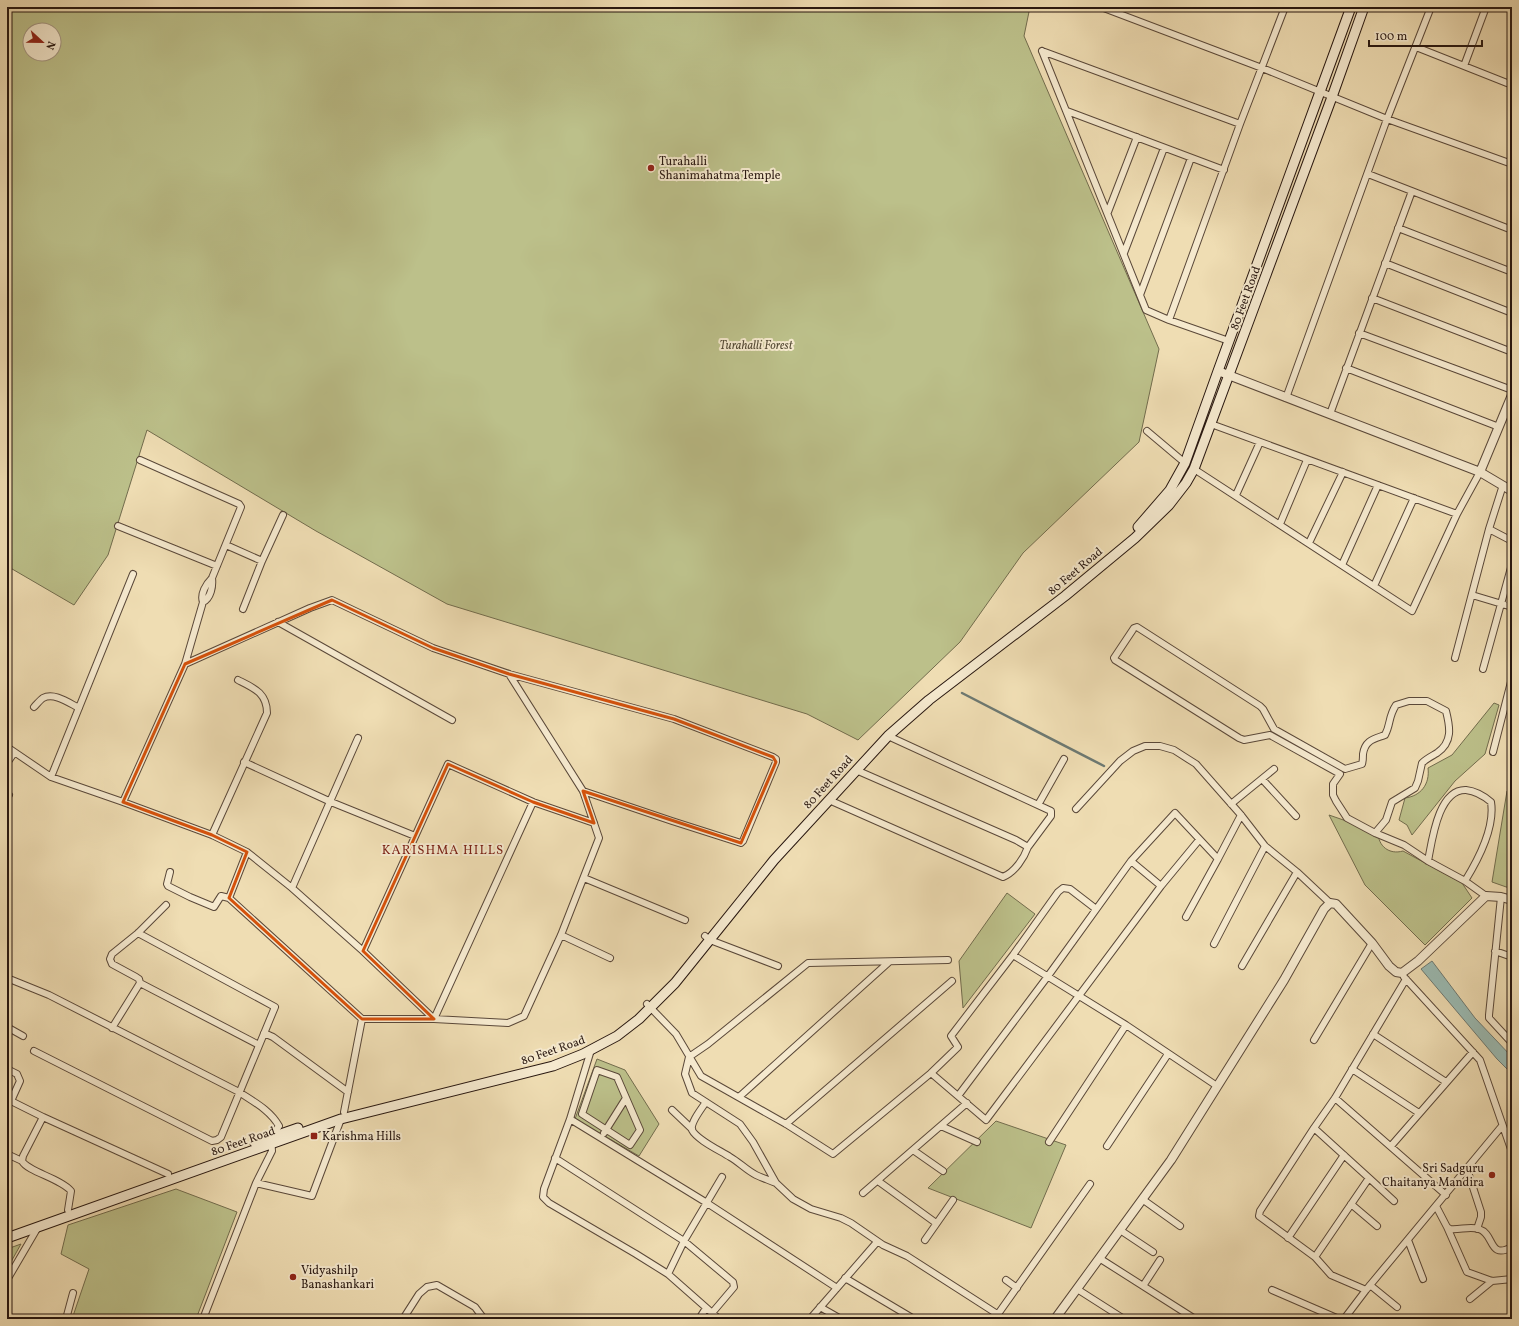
<svg xmlns="http://www.w3.org/2000/svg" width="1519" height="1326" viewBox="0 0 1519 1326" font-family="Vollkorn,serif">
	<rect width="100%" height="100%" fill="#efddb3"/>
	<filter id="stains"><feTurbulence type="fractalNoise" baseFrequency=".005" numOctaves="4"/><feColorMatrix values="0 0 0 0 .2 0 0 0 0 .09 0 0 0 0 .02 0 0 0 .5 -.17"/></filter>
	<radialGradient id="worn" r=".72"><stop offset=".6" stop-color="#630" stop-opacity="0"/><stop offset="1" stop-color="#630" stop-opacity=".3"/></radialGradient>
	<!-- green -->
	<path fill="#bcc08a" stroke="#726c4d" fill-rule="evenodd" d="M7,7H1030L1024,36L1159,349L1139,442L1023,553L960,642L858,740L807,714L447,604L316,531L147,430L108,555L74,605L7,566ZM30,30H54V54H30Z
		M1494,703L1499,705L1485,754L1455,781L1412,835L1407,825L1399,820L1405,798C1421,796 1430,784 1428,768L1452,755Z
		M1507,791L1512,793V889L1492,882Z
		M1329,815L1378,832C1378,846 1389,855 1403,851L1462,883L1472,898L1425,945L1365,885Z
		M1007,893L1035,914L963,1008L959,961Z
		M597,1059L625,1070L659,1124L639,1156L575,1119Z
		M996,1121L1066,1145L1031,1228L928,1188Z
		M176,1189L237,1212L196,1319H72L89,1269L61,1254L68,1225Z
		M21,1244L7,1269V1249Z"/>
	<!-- water -->
	<path fill="#9bbbb3" stroke="#6d7972" d="M1432,961L1475,1018L1512,1057V1074L1497,1059L1421,969Z"/>
	<g fill="none" stroke-linecap="round" stroke-linejoin="round">
		<!-- stream -->
		<path stroke="#6d7972" stroke-width="2.5" d="M962,693L1104,766"/>
		<!-- minor casing -->
		<g stroke="#5a4839" stroke-width="8">
			<path id="minor" d="M1101,7L1262,68L1387,119L1512,164
				M1416,47L1512,85
				M1042,51L1146,310L1169,320L1229,341
				M1042,51L1240,124
				M1464,66L1486,7
				M1067,111L1224,170
				M1368,174L1512,230
				M1108,212L1137,137
				M1398,228L1512,272
				M1124,253L1164,148
				M1385,263L1512,313
				M1140,295L1191,158
				M1372,298L1512,352
				M1169,320L1240,124L1285,7
				M1359,333L1512,390
				M1346,368L1499,427
				M1286,398L1387,119L1431,7
				M1330,414L1412,191
				M1211,424L1457,514
				M1147,431L1185,463
				M140,460L239,504L241,507L212,578C206,584 200,594 203,602
				M1194,469L1412,611L1457,514L1480,472
				M1236,495L1260,442
				M1280,524L1307,460
				M118,526L217,566
				M1489,529L1512,541
				M1309,543L1343,472
				M226,545L262,561L283,515
				M1342,565L1378,485
				M1374,586L1414,498
				M1472,595L1512,607
				M243,609L262,561
				M278,622L452,720
				M1455,658L1489,529L1503,485
				M185,664L203,602C211,598 213,586 212,578
				M1483,669L1512,564
				M509,674L583,791L599,838L561,935L524,1016L508,1023L434,1019L363,951L292,888L247,852L212,835L123,802L185,664L310,608L332,600L433,648L509,674L674,719L773,757L776,759V762L743,841L741,843L672,821L583,791
				M34,707C37,704 40,700 43,698C54,692 69,703 79,708
				M888,736L1051,811V816L1028,847
				M7,747L51,777L123,802
				M1493,752L1512,678
				M244,762L331,802L415,836
				M7,763L14,753
				M51,777L133,574
				M1262,779L1296,816
				M7,794L9,795
				M829,800L1003,877C1015,872 1024,858 1028,847L1016,840L856,770
				M1231,804L1274,769
				M1038,805L1064,759
				M1076,809L1120,761L1133,751L1145,746H1160L1174,750L1196,764L1241,815L1265,846L1297,872L1330,903
				M1375,833L1386,820L1392,802L1415,788L1418,781L1422,763C1426,759 1432,756 1437,753C1453,742 1450,727 1446,711L1427,701H1409L1396,705C1388,717 1391,724 1385,735C1374,739 1365,740 1363,754C1363,758 1363,761 1362,764L1345,769L1274,729L1263,709L1260,706L1137,627L1134,628L1114,658L1115,660L1239,738L1244,740L1270,735L1340,774L1333,784V795L1336,801L1347,818L1375,833L1404,845L1428,861L1465,881L1486,896
				M212,835L267,713C267,693 254,688 238,680
				M247,852L229,898L362,1019
				M1131,861L1161,886
				M1428,861C1432,841 1438,789 1466,790C1475,791 1484,796 1491,802C1495,827 1478,860 1465,881
				M170,872L167,884L168,886L190,897L214,907L221,896L229,898
				M584,878L685,920
				M292,888L358,738
				M1501,897L1489,1015V1018L1512,1043
				M1186,917L1218,859
				M561,935L610,958
				M705,936L710,940L778,966
				M1214,944L1265,846
				M363,951L448,764L533,802L594,823
				M1495,951L1512,957
				M1013,955L1126,1025L1217,1086
				M948,960L808,963L708,1044L689,1057L685,1074L692,1093L740,1124L753,1142L776,1183L793,1199L811,1209L841,1218L851,1223L883,1245L907,1256L1005,1319
				M1242,966L1297,872
				M1404,977L1480,1060L1512,1152
				M7,978L49,995L239,1092C254,1102 270,1110 279,1126L271,1137L272,1151L256,1183L203,1319
				M140,983L259,1045
				M647,1004L676,1034L701,1076L786,1124L833,1154L931,1073L986,1120L1161,886L1199,840
				M7,1027L23,1036
				M112,1028L140,983L139,979L136,977L112,964L110,959L112,954L138,933L166,905
				M264,1033L273,1037L348,1092
				M1373,1034L1446,1082
				M1314,1040L1372,943
				M591,1050L570,1119L544,1189L543,1197L549,1203L636,1254L668,1274L719,1319
				M34,1051L212,1141L217,1140L221,1137L275,1007L138,933
				M7,1069L17,1074L20,1081L11,1101
				M1352,1069L1419,1113
				M597,1070L617,1077L640,1130L630,1145L582,1114Z
				M931,1073L958,1047L951,1036L1013,955L1058,892L1063,888L1070,889L1096,909
				M958,1096L1048,976L1131,861L1175,813L1218,859L1241,815
				M739,1097L889,962
				M1335,1098L1446,1195
				M706,1102C702,1108 690,1123 692,1130C697,1140 721,1151 730,1157C739,1162 746,1170 756,1175C762,1178 769,1180 776,1183
				M7,1103L11,1101L43,1117L168,1174
				M672,1110L692,1129
				M344,1112L362,1019H434L533,802
				M43,1117L23,1156L22,1161C28,1172 60,1178 71,1191L68,1210
				M570,1119L707,1203L837,1288
				M786,1124L952,981
				M941,1126L977,1142
				M1314,1128L1260,1211L1259,1216L1315,1257
				M604,1133L626,1098
				M1049,1142L1126,1025
				M1107,1146L1168,1054
				M1391,1146L1473,1052
				M913,1150L943,1171
				M7,1154L22,1161
				M555,1158L684,1241L733,1282L734,1287L712,1313
				M1467,1169L1481,1212V1217L1477,1229
				M1369,1178L1394,1201
				M878,1181L936,1223
				M256,1183L312,1196L341,1119
				M863,1193L967,1103
				M1142,1199L1180,1226
				M1351,1204L1377,1226
				M1436,1206L1447,1227L1450,1229C1460,1230 1470,1226 1479,1229C1495,1234 1488,1260 1512,1247
				M1447,1227L1467,1272L1492,1281L1512,1279
				M1120,1230L1153,1252
				M1288,1238L1344,1155
				M925,1240L953,1200
				M1408,1240L1423,1279
				M1099,1258L1195,1319
				M668,1274L684,1241L722,1177
				M845,1278L914,1319
				M7,1280L38,1227
				M1006,1280L1017,1288
				M1370,1285L1397,1307
				M1143,1286L1160,1260
				M1077,1289L1124,1319
				M1272,1290L1339,1319
				M1366,1290L1331,1275L1315,1257L1369,1178L1314,1128L1335,1098L1406,979
				M1470,1299L1492,1281
				M820,1307L841,1319
				M998,1314L1090,1184
				M66,1319L73,1293
				M403,1319L419,1294L427,1287L437,1285L475,1307L484,1319
				M699,1319L706,1308
				M810,1319L877,1242
				M1344,1319L1366,1290L1502,1126"/>
		</g>
		<!-- tertiary casing -->
		<g stroke="#5a4839" stroke-width="10">
			<path id="tertiary" d="M1218,371L1480,472L1512,491
				M1480,472L1512,395
				M1055,1319L1171,1160L1284,980L1324,909L1330,903L1336,904L1372,943L1389,966L1396,972L1402,973L1418,961L1486,896L1501,897L1512,900"/>
		</g>
		<!-- secondary casing -->
		<g stroke="#281710" stroke-width="11">
			<path id="secondary" d="M1138,527L1170,490L1185,463L1218,371L1351,7
				M255,1143L298,1128
				M7,1238L341,1119L553,1066L583,1054L617,1036L639,1019L675,983L774,860L888,736L929,700L1065,596L1135,538L1169,505L1186,483L1194,469L1332,97L1364,7"/>
		</g>
		<!-- minor -->
		<use href="#minor" stroke="#f5e9ce" stroke-width="6"/>
		<!-- tertiary -->
		<use href="#tertiary" stroke="#f5e9ce" stroke-width="8"/>
		<!-- secondary -->
		<use href="#secondary" stroke="#f5e9ce" stroke-width="9"/>
	</g>
	<!-- marked area -->
	<path fill="none" stroke="#d5520c" stroke-width="3" stroke-linejoin="round" d="M332,600L433,648L509,674L674,719L773,757L776,762L741,843L583,791L594,823L533,802L448,764L363,951L434,1019H362L229,898L247,852L212,835L123,802L185,664Z"/>
	<!-- markers -->
	<g fill="#8f2418" stroke="#f5e9ce" stroke-width="1.5">
		<circle cx="651" cy="168" r="4"/>
		<rect x="310" y="1132" width="8" height="8" rx="2"/>
		<circle cx="1492" cy="1175" r="4"/>
		<circle cx="293" cy="1277" r="4"/>
	</g>
	<g text-anchor="middle" stroke-width="4" stroke-linejoin="round" paint-order="stroke">
		<!-- poi labels -->
		<g font-size="12" fill="#281710" stroke="#f5e9ce" text-anchor="start">
			<text x="659" y="165">Turahalli<tspan x="659" dy="14">Shanimahatma Temple</tspan></text>
			<text x="322" y="1140">Karishma Hills</text>
			<text x="1484" y="1172" text-anchor="end">Sri Sadguru<tspan x="1484" dy="14">Chaitanya Mandira</tspan></text>
			<text x="301" y="1274">Vidyashilp<tspan x="301" dy="14">Banashankari</tspan></text>
		</g>
		<!-- street labels -->
		<g font-size="12" fill="#281710" stroke="#f5e9ce">
			<text transform="translate(1245 298) rotate(-70)" y="4">80 Feet Road</text>
			<text transform="translate(1075 571) rotate(-40)" y="4">80 Feet Road</text>
			<text transform="translate(828 782) rotate(-48)" y="4">80 Feet Road</text>
			<text transform="translate(553 1050) rotate(-19)" y="4">80 Feet Road</text>
			<text transform="translate(243 1141) rotate(-19)" y="4">80 Feet Road</text>
		</g>
		<!-- park labels -->
		<g font-size="12" font-style="italic" fill="#544a35" stroke="#f5e9ce">
			<text x="756" y="349">Turahalli Forest</text>
		</g>
		<!-- neighbourhood labels -->
		<g font-size="13" letter-spacing="1" fill="#7a1f14" stroke="#f5e9ce">
			<text x="443" y="854">KARISHMA HILLS</text>
		</g>
	</g>
	<!-- margin -->
	<rect width="1519" height="1326" fill="none" stroke="#efddb3" stroke-width="24"/>
	<rect x="8" y="8" width="1503" height="1310" fill="none" stroke="#281710" stroke-width="2"/>
	<rect x="12" y="12" width="1495" height="1302" fill="none" stroke="#281710"/>
	<!-- north arrow -->
	<g transform="translate(42 42) rotate(112)"><circle r="19" fill="#f5e9ce" stroke="#a39582"/>
	<path d="M0-3L7 15L0 10L-7 15Z" fill="#8f2418"/>
	<text y="-6" font-size="11" font-weight="bold" text-anchor="middle" fill="#281710">N</text>
	</g>
	<!-- scale -->
	<path d="M1369 40v6h113v-6" fill="none" stroke="#281710" stroke-width="2"/>
	<text x="1375" y="40" font-size="12" fill="#281710" stroke="#f5e9ce" stroke-width="3" paint-order="stroke">100 m</text>
	<rect width="100%" height="100%" filter="url(#stains)"/>
	<rect width="100%" height="100%" fill="url(#worn)"/>
</svg>
